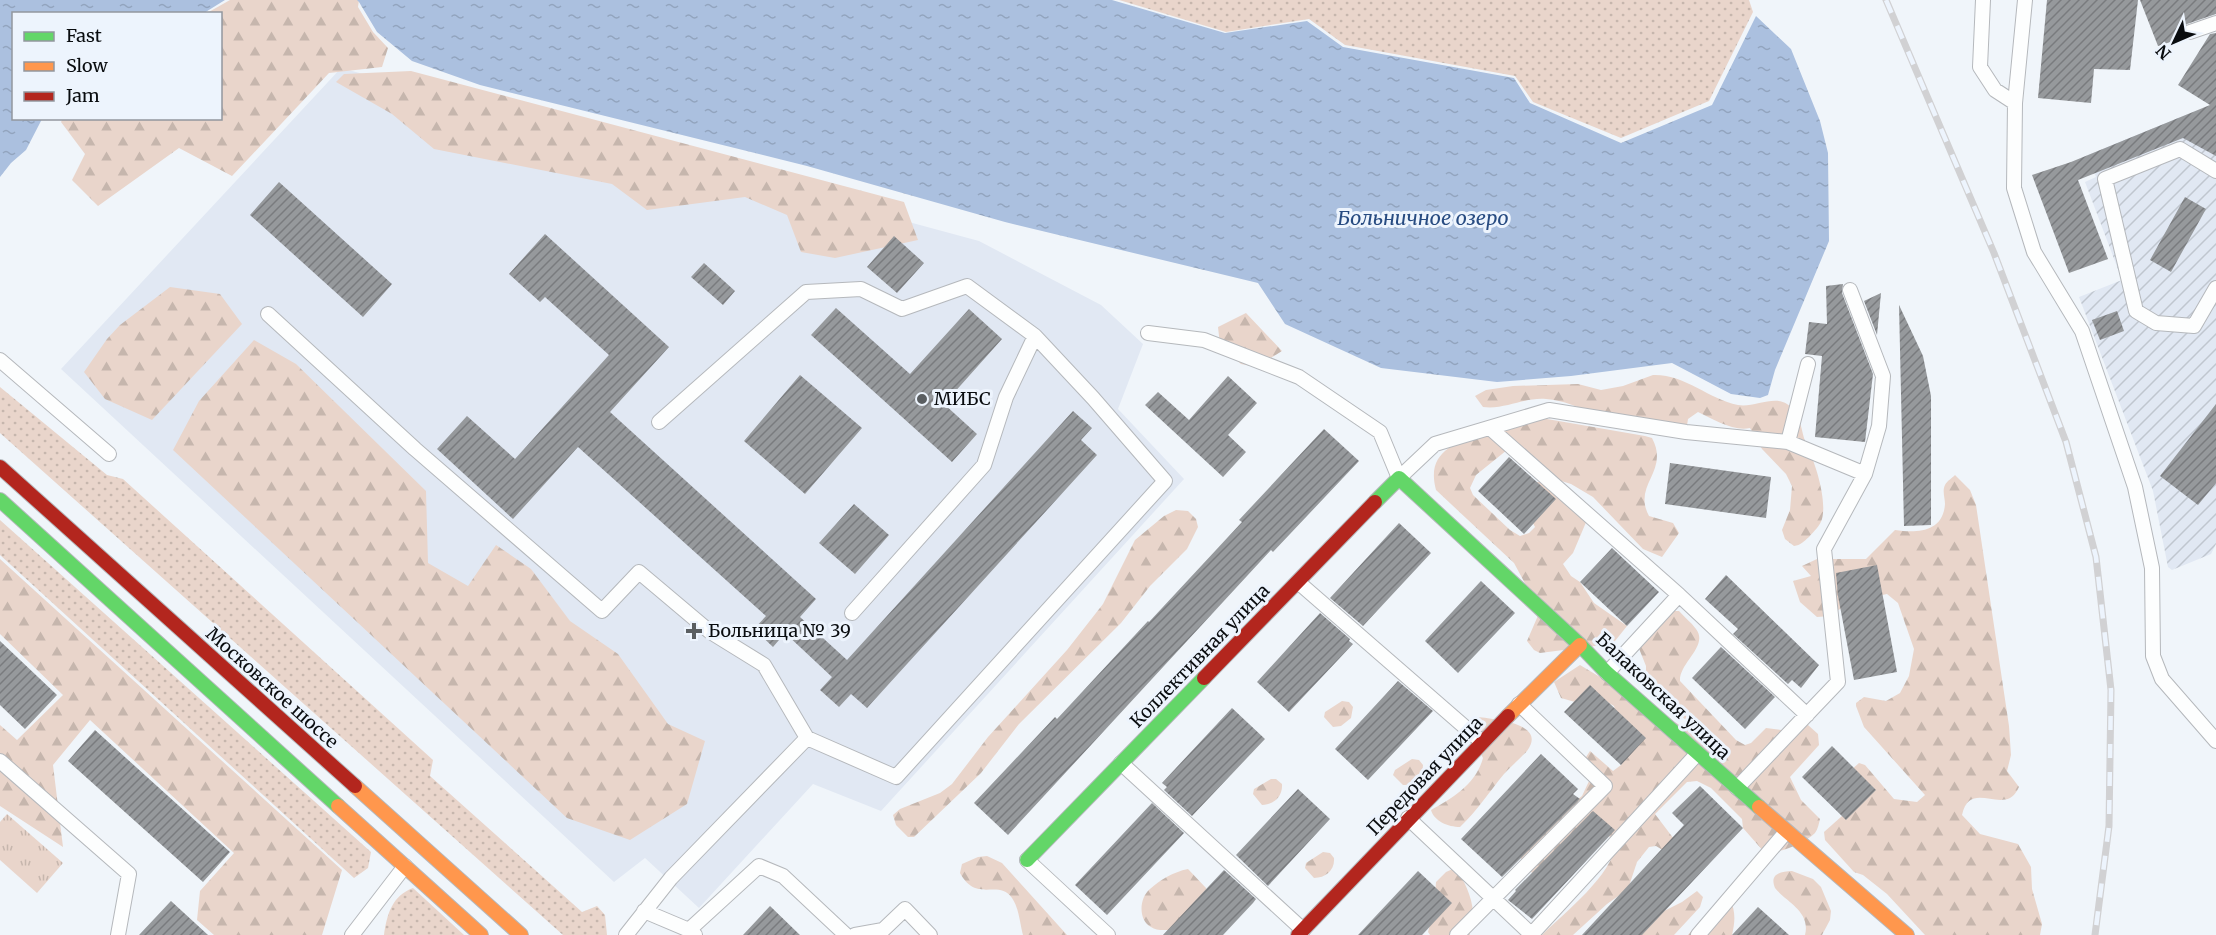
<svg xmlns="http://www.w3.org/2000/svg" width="2216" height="935" viewBox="0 0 2216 935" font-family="Merriweather,serif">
	<defs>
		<pattern id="industrial-furrows" width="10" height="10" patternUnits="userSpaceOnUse" patternTransform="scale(1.5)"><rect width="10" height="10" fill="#e1e8f3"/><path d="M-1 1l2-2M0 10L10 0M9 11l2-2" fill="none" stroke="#c0c6cf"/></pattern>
		<pattern id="grass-dots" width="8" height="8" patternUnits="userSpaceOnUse" patternTransform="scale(1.5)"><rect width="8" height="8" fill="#e9d5cb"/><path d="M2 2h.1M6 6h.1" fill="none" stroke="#c6b6ad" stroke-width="1.8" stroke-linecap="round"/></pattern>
		<pattern id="forest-firs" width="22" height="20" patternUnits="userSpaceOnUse" patternTransform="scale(1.5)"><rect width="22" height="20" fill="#e9d5cb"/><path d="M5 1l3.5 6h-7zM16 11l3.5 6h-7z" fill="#c6b6ad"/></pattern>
		<pattern id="park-tufts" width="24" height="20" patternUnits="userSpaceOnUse" patternTransform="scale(1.5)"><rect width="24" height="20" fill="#e9d5cb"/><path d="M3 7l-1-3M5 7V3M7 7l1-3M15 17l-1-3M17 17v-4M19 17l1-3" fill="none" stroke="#c6b6ad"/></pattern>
		<pattern id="water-ripples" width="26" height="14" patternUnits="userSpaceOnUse" patternTransform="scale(1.5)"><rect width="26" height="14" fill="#abc0df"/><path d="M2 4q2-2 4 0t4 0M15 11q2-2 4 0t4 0" fill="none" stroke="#92a4be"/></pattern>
		<pattern id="building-hatch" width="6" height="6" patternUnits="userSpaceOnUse" patternTransform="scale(1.5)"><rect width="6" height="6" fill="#96999c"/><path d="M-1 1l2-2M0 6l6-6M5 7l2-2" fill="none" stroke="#797b7e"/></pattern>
	</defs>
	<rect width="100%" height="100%" fill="#f0f5fa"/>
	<!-- built -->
	<path fill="#e1e8f3" d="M341,68L979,241L1101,305L1143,344L1118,409L1184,479L881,811L813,784L699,908L645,858L614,882L61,369Z"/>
	<!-- industrial -->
	<path fill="url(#industrial-furrows)" d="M2188,114L2216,130V544L2211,554L2172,570L2168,567L2153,491L2079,297L2122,280L2085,182L2096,177L2088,155Z"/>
	<!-- grass -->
	<path fill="url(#grass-dots)" d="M1119,0H1749L1753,12L1709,101L1621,138L1533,102L1515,76L1345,45L1309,19L1226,32Z
		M0,387L107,475L123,479L433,760L430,776L582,912L597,906L605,915L607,935H563L0,433Z
		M0,520L371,852L368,868L354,878L0,555Z
		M413,888L464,935H384C387,914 392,896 413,888Z"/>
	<!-- forest -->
	<path fill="url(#forest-firs)" d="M230,0H359L358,7L373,32L388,48L382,67L329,73L232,176L179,148L98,206L72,180L85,154L61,122L63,118H220V14L207,13Z
		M411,71L904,202L918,240L835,258L801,252L787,215L745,197L647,210L612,184L434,149L392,114L336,82L344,74Z
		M170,287L220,294L242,324L152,420L105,399L84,372L107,339L120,325Z
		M1246,313L1282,351L1256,367L1241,364L1220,345L1218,327Z
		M254,340L296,364L426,491L428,563L468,586L496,545L531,569L570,621L618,654L668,724L705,741L687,804L630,840L567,818L173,450L199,401Z
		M1653,375C1685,374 1708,399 1738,405C1753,408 1774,395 1787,404C1803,414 1800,433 1808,448C1816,465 1827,500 1822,519C1820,526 1814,531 1809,537C1803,542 1801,545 1794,546L1785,539L1782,530L1790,510L1792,486L1786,474L1762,449L1750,428C1734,432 1713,419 1698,412L1688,419L1686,432C1656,426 1625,421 1595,413C1578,408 1564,400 1546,399C1524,397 1505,410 1483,407L1475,396L1486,390L1513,386L1578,384L1601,390L1623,386Z
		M1524,415L1645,436L1652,438C1670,472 1632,484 1649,516L1673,523L1679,533L1662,557L1643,549L1593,497L1571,484L1558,480L1536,458L1525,452L1507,450L1476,475L1470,488L1473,495L1510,530L1520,536L1529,533L1535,527L1517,492L1522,482H1544L1587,520L1573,553L1563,564L1571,576L1580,582L1594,603L1627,626L1611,646H1595L1540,653L1534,650L1527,641L1540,611L1514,563L1436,490C1426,453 1453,444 1481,433C1495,427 1510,421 1524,415Z
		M1955,475L1970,490L1976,505L2009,726L2011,755L2007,771L2019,787C2017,791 2014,796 2010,798C1993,806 1969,784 1962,815L1980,834L2018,844L2031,867L2032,889L2042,924L2040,935H1925L1887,894L1863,875L1854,872L1825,840L1824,832L1842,816L1841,779L1859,763L1865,765L1894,799L1917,802L1925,795L1864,727L1856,706V703L1864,697L1886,701L1900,693L1909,676L1914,649L1898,603L1887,594L1850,602L1830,616L1817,617L1800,602L1793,581L1811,576L1802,566L1817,559H1866L1895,530C1916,533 1943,533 1945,504C1945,498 1942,491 1945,485C1947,481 1952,478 1955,475Z
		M1176,510L1188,511L1196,519L1198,527L1187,549L1150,586L1121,623L1019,724L981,773L914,837H908L896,825L893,815L900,809L940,793L952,784L988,737L1067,650L1103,604L1135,540L1164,516Z
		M0,559L342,870L322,935H214L197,920L200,891L234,853L90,720L53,765L63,847L0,806V725L17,740L63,695L0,634Z
		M1666,611H1679C1684,617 1691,622 1696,629C1709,646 1679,663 1680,681L1736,740L1745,745L1751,743L1766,728L1781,730L1808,725L1818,734L1819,745L1790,777L1801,800L1820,819C1819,823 1818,829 1815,833C1804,844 1780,853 1765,853L1743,828L1742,819L1711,788L1697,781L1687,782L1655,814L1680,847L1675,851L1661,849L1656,846L1649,847L1637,862L1628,889L1607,904L1573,935H1542C1566,911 1612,876 1616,843L1607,834L1532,873L1517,853L1566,809L1582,796L1590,779L1584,760L1590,751L1613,771L1621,765L1626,755L1614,706L1604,700L1575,702L1561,698L1554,682L1580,665L1708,742L1685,719L1661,704L1649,692L1646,685V666L1638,646Z
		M1342,701L1349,702L1353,707L1351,718L1341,726L1333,727L1324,717L1325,712Z
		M1478,717C1493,719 1548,723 1527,751C1520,759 1511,766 1504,774C1489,792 1477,811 1460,827C1448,827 1434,821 1431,810C1453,798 1476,784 1483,758L1466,725L1470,720Z
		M1412,759L1419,760L1423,765C1423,777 1415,786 1403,785L1393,775L1395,770Z
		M1271,779H1276L1282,784C1283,797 1273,805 1262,805L1253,794L1254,789Z
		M1323,852L1330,853L1334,858C1335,870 1326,878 1314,878L1305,868L1306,863Z
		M987,856L1002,863L1067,935H1023C1020,924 1019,908 1012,898C998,878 977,904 960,873L962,864L978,857Z
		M1455,868C1464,879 1472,897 1473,912C1473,920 1467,926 1470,935H1430L1428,932L1434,909L1436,882L1446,872Z
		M1188,869L1206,888L1209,897L1170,930C1164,930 1156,931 1151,927C1138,920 1139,898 1150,889C1160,880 1173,872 1188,869Z
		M1792,871L1813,879L1821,887L1831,911L1830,920L1822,935H1805C1811,911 1786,902 1775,888C1769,873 1781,872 1792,871Z
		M1697,891L1703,897L1700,907L1674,935H1637L1660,913L1682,902Z
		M1722,897L1730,899C1736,912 1735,922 1732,935H1688Z"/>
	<!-- park -->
	<path fill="url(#park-tufts)" d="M7,814L63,863L37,893L0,860V822Z"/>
	<!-- water -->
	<path fill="url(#water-ripples)" d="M0,0H225L204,13L14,14V118L42,119L26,150L11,163L0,177Z
		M357,0H1112L1225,33L1307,21L1343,47L1514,78L1530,103L1621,143L1712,105L1756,16L1791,49L1820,121L1828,153L1829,241L1775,370L1768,395L1760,398L1731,394L1672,363L1571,376L1497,382L1381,368L1285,324L1258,283L1005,222L807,166L480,85L412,61L377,32L359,2Z"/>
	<!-- building -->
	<path fill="url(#building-hatch)" d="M2047,0H2138L2130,70L2094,69L2091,103L2038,98Z
		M2140,0H2216V14L2187,24L2181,30L2183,38L2158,46Z
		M2216,33V156L2183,138L2078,180L2108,259L2069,273L2032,175L2071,162L2210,105L2178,85L2210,34Z
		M279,182L392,284L363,317L250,215Z
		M2185,197L2206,209L2171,272L2150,260Z
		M545,234L669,347L610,412L816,599L800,617L847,660L1073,411L1092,428L1081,440L1097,455L867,708L851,694L839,707L820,690L832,677L785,633L773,647L754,629L766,616L578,447L513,519L437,449L467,416L515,459L609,355L545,297L540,302L509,274Z
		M894,236L924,263L897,293L867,267Z
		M704,263L735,291L723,305L691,277Z
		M1843,284L1842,293L1873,374L1865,442L1815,437L1822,356L1805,354L1809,322L1827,324L1826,286Z
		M1881,293L1877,335L1864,301Z
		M1899,305L1923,356L1931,396V525L1904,526Z
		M836,308L910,374L969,309L1002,339L944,404L977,434L952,462L811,335Z
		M2117,311L2124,331L2100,340L2092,320Z
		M800,375L862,428L805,494L744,441Z
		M1228,376L1257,403L1228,435L1246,452L1223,477L1145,405L1158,392L1189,420Z
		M2216,404V483L2198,505L2160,476Z
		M1324,429L1359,461L1273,552L1271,550L1008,835L974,803L1055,717L1057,719L1148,621L1149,622L1242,522L1239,520Z
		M1509,457L1556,499L1524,534L1478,491Z
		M1670,463L1771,477L1766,518L1665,504Z
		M854,504L889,535L855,574L819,543Z
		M1399,523L1431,553L1363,626L1330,598Z
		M1612,548L1659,592L1627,626L1580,582Z
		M1877,565L1897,672L1854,680L1838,596L1836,573Z
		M1726,575L1819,665L1801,688L1792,680L1788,684L1733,634L1738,629L1705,599Z
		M1481,581L1515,613L1458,673L1425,641Z
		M1320,613L1350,639L1349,641L1353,644L1289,712L1257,682Z
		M0,641L57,695L25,729L0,705Z
		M1721,647L1775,697L1745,729L1692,678Z
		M1398,681L1433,711L1368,780L1335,749Z
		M1590,685L1646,738L1621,765L1564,712Z
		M1232,708L1265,739L1192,816L1164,790L1167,787L1162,783Z
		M95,730L230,852L203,882L68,761Z
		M1832,746L1876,790L1846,820L1802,777Z
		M1541,754L1578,789L1573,794L1580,799L1502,877L1461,839Z
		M1700,786L1743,828L1642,935H1582L1684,825L1672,813Z
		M1298,789L1330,819L1268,886L1236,855Z
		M1152,803L1184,833L1107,915L1075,885Z
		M1593,811L1615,830L1532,919L1508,900L1516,891L1515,890Z
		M1224,870L1256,899L1253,903L1223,935H1163Z
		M1418,871L1452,903L1422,935H1358Z
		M171,901L208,935H139Z
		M770,906L800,935H743Z
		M1758,907L1789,935H1732Z"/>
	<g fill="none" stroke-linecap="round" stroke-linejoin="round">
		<!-- lane casing -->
		<g stroke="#b5b8bc" stroke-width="16">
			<path id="lane" d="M1983,0L1980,67L1995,90L2015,103L2014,188L2034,252L2082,331L2135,487L2152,568L2153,656L2162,679L2216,741
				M2190,32L2216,23
				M2015,103L2025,0
				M2216,171L2180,149L2105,179L2136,311L2156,323L2194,326L2216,288
				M268,314L415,449L602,611L639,572L709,631L764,665L807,738
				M1148,333L1204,340L1299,377L1380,432L1399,478L1435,444L1549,410L1686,432L1788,442L1865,474L1879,426L1883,376L1850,290
				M0,360L109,454
				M659,422L806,292L861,289L902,309L967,286L1035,336
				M1490,428L1679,595L1607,673
				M1788,442L1808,364
				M1298,582L1482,742
				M1679,595L1807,715
				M0,761L129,874L118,935
				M1121,763L1303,930
				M1737,788L1838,682L1824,549L1865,474
				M1408,818L1532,935
				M1027,860L1108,935
				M644,911L689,930L695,935
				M689,930L759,866L783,876L846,935
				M352,935L405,866
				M626,935L671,878L807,738L896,777L1165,481L1093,398L1035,336L1006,397L984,465L852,613
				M855,935L883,930L905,909L930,935
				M1457,935L1605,786L1519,704
				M1531,935L1697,754
				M1698,935L1786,832"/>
		</g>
		<!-- fast casing -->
		<g stroke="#b5b8bc" stroke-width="16">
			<path id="fast" d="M0,500L338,806
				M1375,502L1399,478L1580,645L1607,673L1759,807
				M1027,860L1204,678"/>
		</g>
		<!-- slow casing -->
		<g stroke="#b5b8bc" stroke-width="16">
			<path id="slow" d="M1508,716L1580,645
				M355,786L521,935
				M338,806L481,935
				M1759,807L1907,935"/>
		</g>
		<!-- jam casing -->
		<g stroke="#b5b8bc" stroke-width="16">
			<path id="jam" d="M0,467L355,786
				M1204,678L1375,502
				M1298,935L1508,716"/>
		</g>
		<!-- lane -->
		<use href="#lane" stroke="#fdfefe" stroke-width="14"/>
		<!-- fast -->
		<use href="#fast" stroke="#63d668" stroke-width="14"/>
		<!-- slow -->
		<use href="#slow" stroke="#ff974d" stroke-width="14"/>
		<!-- jam -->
		<use href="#jam" stroke="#b3261e" stroke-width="14"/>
		<!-- rail casing -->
		<g stroke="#d1d1d3" stroke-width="7">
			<path id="rail" d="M1886,0L1994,253L2066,442L2096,557L2111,690L2109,826L2095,935"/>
		</g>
		<!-- rail -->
		<use href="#rail" stroke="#edf4fd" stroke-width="4.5" stroke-dasharray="14" stroke-linecap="butt"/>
	</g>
	<!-- markers -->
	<g fill="#5a5e61" stroke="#edf4fd" stroke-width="2">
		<circle cx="922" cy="399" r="6"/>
		<path d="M691 622h6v6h6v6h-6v6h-6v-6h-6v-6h6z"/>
	</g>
	<g text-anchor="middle" stroke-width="6" stroke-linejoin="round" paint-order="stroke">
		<!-- poi labels -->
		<g font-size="18" fill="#090c0f" stroke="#edf4fd" text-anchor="start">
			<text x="934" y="405">МИБС</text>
			<text x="708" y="637">Больница № 39</text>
		</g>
		<!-- street labels -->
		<g font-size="18" fill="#090c0f" stroke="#edf4fd">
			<text transform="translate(1200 656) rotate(-46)" y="6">Коллективная улица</text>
			<text transform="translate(272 688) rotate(42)" y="6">Московское шоссе</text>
			<text transform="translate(1663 696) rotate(43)" y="6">Балаковская улица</text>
			<text transform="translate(1425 776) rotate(-46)" y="6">Передовая улица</text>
		</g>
		<!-- water labels -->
		<g font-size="20" font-style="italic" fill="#274b81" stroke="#edf4fd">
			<text x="1423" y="225">Больничное озеро</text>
		</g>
	</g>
	<!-- legend -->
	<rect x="12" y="12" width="210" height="108" fill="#edf4fd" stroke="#92979e" stroke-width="1.5"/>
	<rect x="24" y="32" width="30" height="9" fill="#63d668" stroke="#92979e" stroke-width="1.5"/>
	<text x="66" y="42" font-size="18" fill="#090c0f">Fast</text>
	<rect x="24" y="62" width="30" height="9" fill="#ff974d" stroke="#92979e" stroke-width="1.5"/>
	<text x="66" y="72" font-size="18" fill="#090c0f">Slow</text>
	<rect x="24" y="92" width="30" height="9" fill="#b3261e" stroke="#92979e" stroke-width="1.5"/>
	<text x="66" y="102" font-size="18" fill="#090c0f">Jam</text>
	<!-- north arrow -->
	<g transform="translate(2174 42) rotate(226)" stroke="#edf4fd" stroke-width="4.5" paint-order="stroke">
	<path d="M0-4.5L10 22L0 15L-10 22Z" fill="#090c0f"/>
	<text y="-9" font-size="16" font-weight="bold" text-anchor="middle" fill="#090c0f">N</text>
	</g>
</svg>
